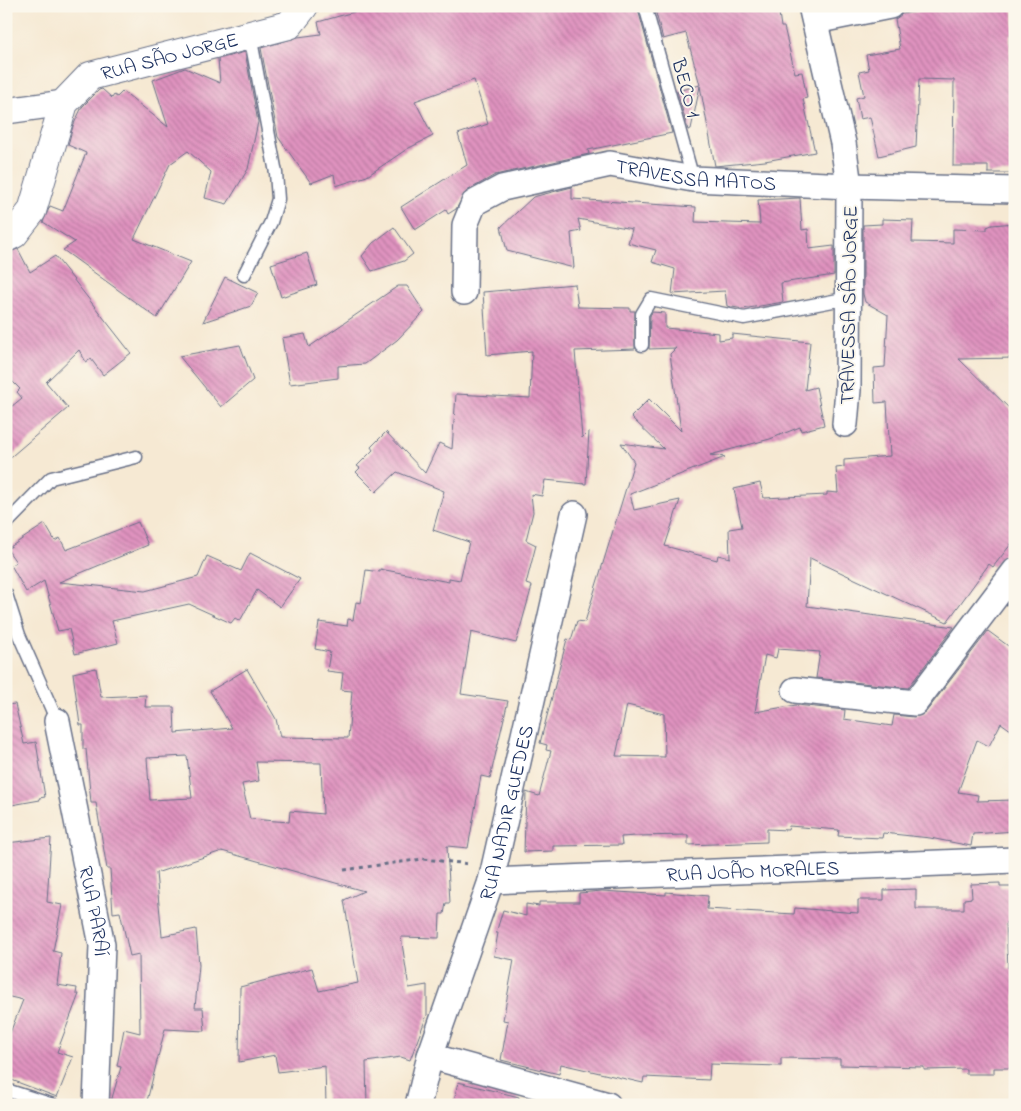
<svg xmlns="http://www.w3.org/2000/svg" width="1021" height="1111" viewBox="0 0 1021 1111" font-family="'Indie Flower',sans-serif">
	<defs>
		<pattern id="building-back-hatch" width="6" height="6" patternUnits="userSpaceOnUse" patternTransform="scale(1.25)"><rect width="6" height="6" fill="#e093bf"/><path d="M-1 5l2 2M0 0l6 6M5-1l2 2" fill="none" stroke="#b5789e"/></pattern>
	</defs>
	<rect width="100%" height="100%" fill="#fbf7ec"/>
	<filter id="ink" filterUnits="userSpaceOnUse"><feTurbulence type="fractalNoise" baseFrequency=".02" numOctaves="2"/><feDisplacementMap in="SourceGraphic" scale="10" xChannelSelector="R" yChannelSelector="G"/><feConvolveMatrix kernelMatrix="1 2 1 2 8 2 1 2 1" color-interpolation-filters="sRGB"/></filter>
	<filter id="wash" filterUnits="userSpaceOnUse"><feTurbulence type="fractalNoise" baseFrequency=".0096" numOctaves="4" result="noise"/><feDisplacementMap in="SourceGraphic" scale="20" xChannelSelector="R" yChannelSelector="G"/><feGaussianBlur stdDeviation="1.12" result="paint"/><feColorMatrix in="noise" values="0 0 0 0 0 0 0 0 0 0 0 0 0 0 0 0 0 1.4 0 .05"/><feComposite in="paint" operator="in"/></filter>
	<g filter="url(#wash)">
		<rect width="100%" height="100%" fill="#f6e9d3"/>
		<g id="blocks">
			<!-- building -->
			<path fill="url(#building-back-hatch)" fill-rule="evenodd" d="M375,6H637L672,133L588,150L589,154L495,175L467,191L456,209L448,214L446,210L415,230L401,207L467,165L458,134L488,124L474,80L415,101L433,136L407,149L367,176L336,186L334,174L311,183L278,137L261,48L298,37L321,34L318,22Z
				M654,6H778L781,27H784L795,73L802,72L807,98L803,99L815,152L765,161L715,166L700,86L691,129L688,130L677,91L700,85L686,33L663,39Z
				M946,6H1013L1014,35H1010V94H1015V173H988V166H953L954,80L919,79L916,147L879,156L870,117L860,119L856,98L864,96L859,72L869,70L866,55L900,49L895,19L902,14Z
				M245,52L258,122L248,169L227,204L205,198L211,172L188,151L170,164L134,239L191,262L157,318L63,250L75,242L43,222L50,206L63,211L86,153L68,145L73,126L82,107L99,90L102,89L112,98L114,95L117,97L123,91L168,127L153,80L185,68L220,83L218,59Z
				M572,187V199L696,207L695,222L760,224L758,200L800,198L802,230L808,229L809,249L834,246V275L781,283L783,302L743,309L727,306L725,291L672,294L675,269L652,262L656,250L628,243L632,229L578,219L581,231L571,233L574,268L507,251L501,227L533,197Z
				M882,219L913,220L912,242L953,243V229L987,230V227L992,225L1015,223V358L959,359L1015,414V539L993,567L989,564L947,622L810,558L807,606L954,627L908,688L816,678L820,652L778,649L776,658L765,655L755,712L796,705L845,710L844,719L892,726L894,715L914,717L926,712L988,631L1015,651V733L1001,723L989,746L977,740L958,792L978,795L977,801L1015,800V831L973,834L971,846L930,838L883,833L882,838L838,836L839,830L789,826L788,830L767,829V842L688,845V835L636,836L621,837L622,845L553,846V851L524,852L526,792L539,796L551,751L546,750L547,745L540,743L567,639L571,640L577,621L585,622L634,462L621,443L664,449L631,417L649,399L681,431L670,354L676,348L649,349L650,316L652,312L665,313V328L719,333V340L732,338V334L810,342L805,390L816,387L824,425L801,431L800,427L770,439L710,455L725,457L630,494L634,510L680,500L665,546L717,560L718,555L730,558L729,529L742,527L734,489L760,483L764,498L827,495V492L838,493L836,468L844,467V460L890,456L887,402L875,403L874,368L885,367L888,315L865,302L863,294V225L882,224ZM627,705L664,714L665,757L616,756Z
				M394,227L413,254L404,261L372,271L362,256L373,243Z
				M18,249L30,272L55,256L131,353L103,375L91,359L86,362L79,350L46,382L68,408L6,461V411L22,398L17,392L20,389L6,375V253Z
				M307,253L317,285L281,297L271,264Z
				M225,277L258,293L251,306L203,322Z
				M575,284L578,307L630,308V311H635V349L575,351L582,438L589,431L586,484L545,480L542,496L531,494L533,512L526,540L536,545L526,584L532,586L516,643L471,632L461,694L508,701L490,778L481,776L468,848L447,846L450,903H446L444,914H440L439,938L401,937L409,988L427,985V1015L410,1060L401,1057L366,1062L367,1105H326L325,1066L278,1072L275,1055L239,1062L240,987L312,968L319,991L358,983L344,900L364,891L222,851L156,873L162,936L196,929L199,965L195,1008H203L205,1031L165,1029L146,1105H110L121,1067L117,1066L124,1029L140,1033L139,954L130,956L120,912L113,913L110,869H107L96,803H91L86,749H83V725H80L73,673L96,668L101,697L146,695L145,707H174L175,733L232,728L210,691L247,669L276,719L280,737L348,738L352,691L341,690L343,673L327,671L330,652L315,649L319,622L347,626L348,619L353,620L356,602L361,603L366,570L380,572V569L449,582V578L460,580L469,542L433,530L444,491L397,472L376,492L356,472L360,468L357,466L373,450L371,447L386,432L425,473L439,443L452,449L456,394L530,398L532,351L487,355L483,292ZM187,756L192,798L150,800L147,758ZM256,762L321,763L323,814L290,811L289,822L250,819L242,784L259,781Z
				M398,286H407L424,312L397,340L365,364L338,366V378L290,384L282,338L305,334L309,347Z
				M240,345L253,380L221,407L179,356Z
				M138,522L148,545L59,582L145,591L198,577L207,556L241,571L250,553L300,579L280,607L257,590L240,621L235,618L231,623L189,604L112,621L118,643L75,654L69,629L58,631L44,581L26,592L11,565L16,562L7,549L45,524L55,541L60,538L66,550Z
				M15,704L24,744L36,742L45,797L39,798L40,800L6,806V705Z
				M51,838L47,902L62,905L53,951L61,953L57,985L77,988L76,994H79L57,1052L73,1057L57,1097L9,1079L11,1072L7,1071L9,1066L6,1065V1043L23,1000L6,996V843Z
				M1000,883V887H1012V891H1015L1013,922H1006L1008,968H1015V1068H994V1074H966V1069L924,1070V1067L840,1065V1059L781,1058V1066L710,1064L709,1080L644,1077L643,1083L561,1064L559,1074L501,1060L508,1021L503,1020L514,960L494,956L498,933H496L503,910L526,916V904L539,906V902H579V893L602,891L666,895V892L708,896L707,909L794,914L795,908L858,913V900H884V890L916,889V909H964V899L972,898L971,884Z
				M458,1082L519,1097L518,1105H453Z"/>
		</g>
	</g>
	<g filter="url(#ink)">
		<use href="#blocks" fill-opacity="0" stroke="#687087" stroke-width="1"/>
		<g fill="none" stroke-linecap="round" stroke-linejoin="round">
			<!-- service casing -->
			<g stroke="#687087" stroke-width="15">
				<path id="service" d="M645,6L693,179
					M244,275L271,222L278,199L276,173L250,35
					M642,345V314L651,299L744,318L849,298
					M6,524L51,478L136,457
					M6,594L19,635L57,721
					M6,1090L53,1105"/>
			</g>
			<!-- minor casing -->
			<g stroke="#687087" stroke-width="28">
				<g id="minor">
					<path d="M811,6L843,143L849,186L848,390L845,424"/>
					<path d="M815,21L890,6"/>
					<path d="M6,111L64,103"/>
					<path id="s1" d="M464,292L465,225L474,203L502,188L610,164L693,179L849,186L1015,190"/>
					<path d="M795,690L915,703L1015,571"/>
					<path id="s2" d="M57,721L102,945L96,1105"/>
					<path id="s3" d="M491,881L1015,860"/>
					<path d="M430,1056L608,1105"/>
					<path id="s4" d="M418,1105L430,1056L491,881L574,514"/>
				</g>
			</g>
			<!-- tertiary casing -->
			<g stroke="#687087" stroke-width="30">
				<g id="tertiary">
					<path id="s5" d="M6,238L14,234L32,211L64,103L90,76L289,25L304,6"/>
				</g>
			</g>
			<!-- path -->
			<path stroke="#687087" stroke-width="3" stroke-dasharray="4 4" stroke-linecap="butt" d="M344,870L423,859L470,864"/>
			<!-- service -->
			<use href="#service" stroke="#fff" stroke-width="12"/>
			<!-- minor -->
			<use href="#minor" stroke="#fff" stroke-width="25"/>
			<!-- tertiary -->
			<use href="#tertiary" stroke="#fff" stroke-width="28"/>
		</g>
	</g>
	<g text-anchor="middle" stroke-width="4" stroke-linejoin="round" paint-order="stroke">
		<!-- street labels -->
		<g font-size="20" fill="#1b2f5e" stroke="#fbf7ec">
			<text dy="7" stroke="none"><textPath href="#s5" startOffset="270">RUA SÃO JORGE</textPath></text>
			<text transform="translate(687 88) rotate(74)" y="7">BECO 1</text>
			<text dy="7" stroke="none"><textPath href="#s1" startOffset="320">TRAVESSA MATOS</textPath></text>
			<text transform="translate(848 305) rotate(-89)" y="7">TRAVESSA SÃO JORGE</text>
			<text dy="7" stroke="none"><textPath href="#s4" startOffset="306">RUA NADIR GUEDES</textPath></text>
			<text dy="7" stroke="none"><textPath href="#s3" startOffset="262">RUA JOÃO MORALES</textPath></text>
			<text dy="7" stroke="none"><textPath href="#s2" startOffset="194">RUA PARAÍ</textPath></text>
		</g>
	</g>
	<!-- margin -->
	<rect width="1021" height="1111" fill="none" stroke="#fbf7ec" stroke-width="25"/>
</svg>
